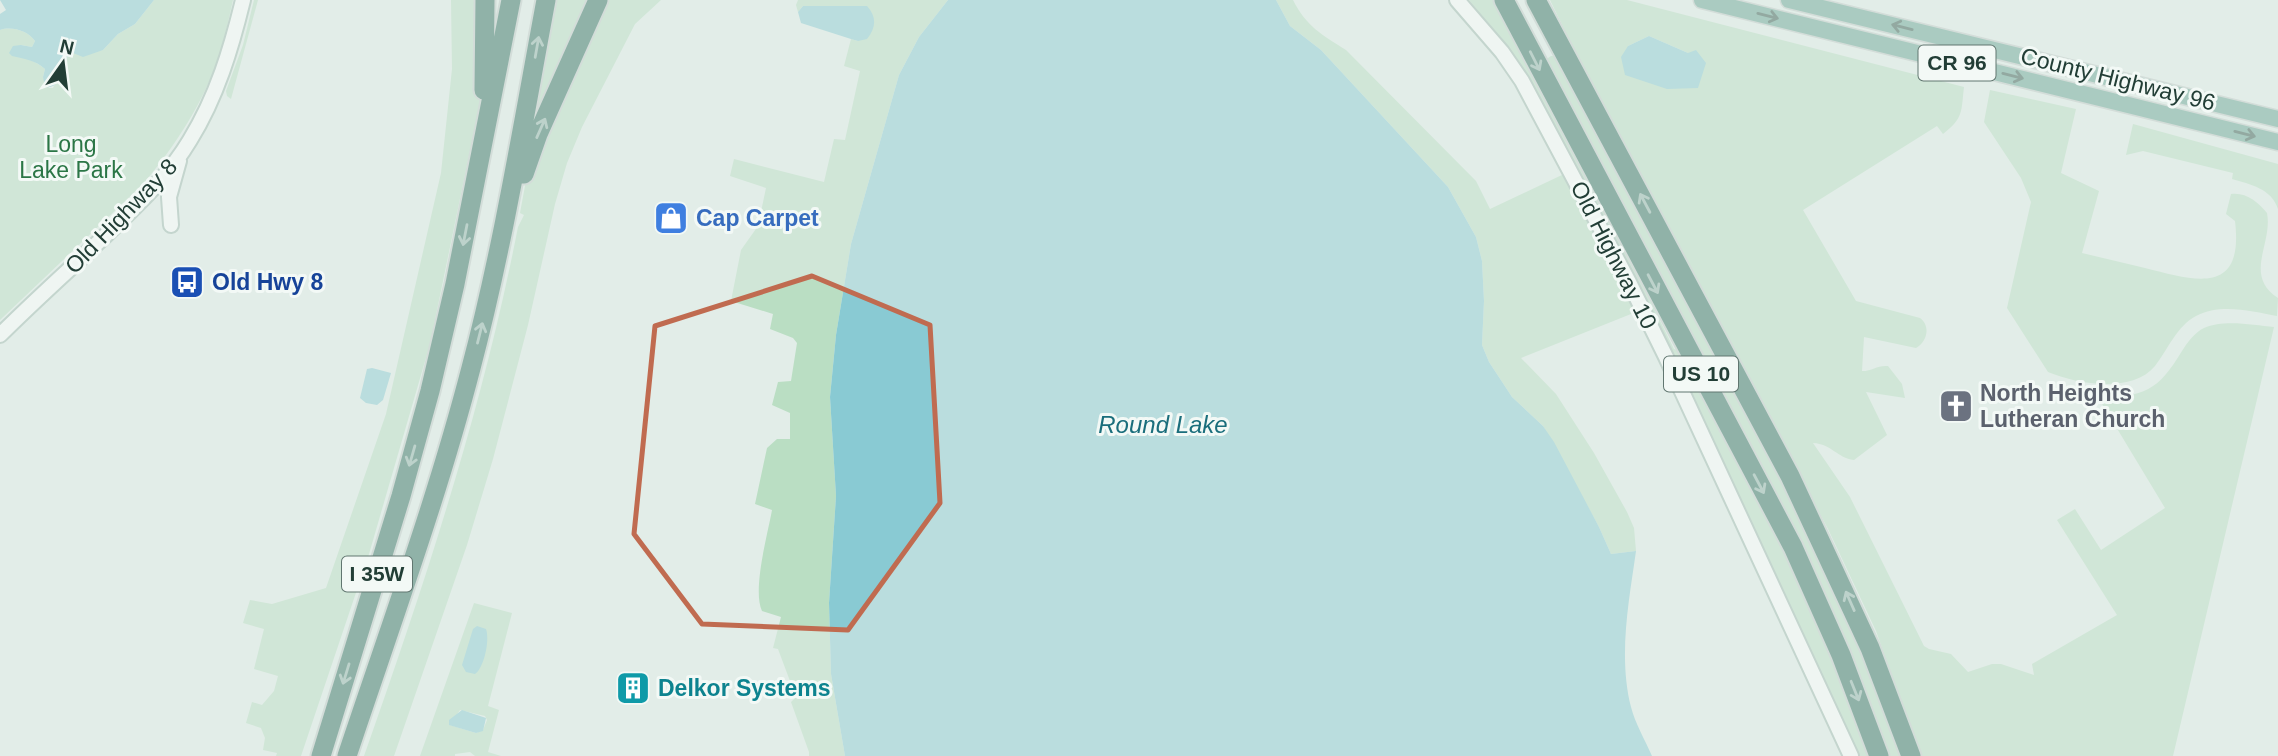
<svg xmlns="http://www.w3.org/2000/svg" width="2278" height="756" viewBox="0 0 2278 756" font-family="Helvetica,sans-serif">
	<rect width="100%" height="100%" fill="#e2ede8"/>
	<!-- green -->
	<path fill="#badec3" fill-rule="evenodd" d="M154,0H233C229,18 225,36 220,53C204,102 176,145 143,184L0,320V30C12,26 28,31 35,41L32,47L21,45L17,57C26,57 38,63 45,69L43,77L49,88H53L61,72L60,62L73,53L103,50L118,34L135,24Z
		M254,0H258L231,99L227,96L226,91L243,45Z
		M451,0H479L480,102L430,344L369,554L301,756H276L277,753L263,750L265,738L261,728L246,723L252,702L262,705L274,691L278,676L254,669L264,629L243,623L250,600L272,604L326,588L386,414L441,173L452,69Z
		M557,0H593L534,124Z
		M602,0H661L635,24L582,127L567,163L555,204L528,325L493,459L467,545L394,756H364C425,583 483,407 518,227L524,215L520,213L527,175Z
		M798,0H948L919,37L899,75L851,244L836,335L830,397L836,496L829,603L831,674L845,756H809V752L791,702L796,697L778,649L773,648L781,617L762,611C752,590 768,533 772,510L755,504L767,448L777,439H790V413L772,405L778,382L791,381L797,343L793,338L770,329L773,314L731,301L741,250L758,226L766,188L730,176L734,159L824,182L834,139L845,140L860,71L844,66L851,39L858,41L867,6H803L798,12L796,5Z
		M1276,0H1293C1306,26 1322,35 1346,50L1476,181L1490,209L1564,174L1636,312L1521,358L1556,394L1594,453L1627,512L1634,528L1636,551L1611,554L1599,527L1543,426L1512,397L1489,362L1482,345L1484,301L1482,261L1476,237L1448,187L1321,50L1290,26Z
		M1469,0H1494L1626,252L1674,349L1680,351L1797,577L1829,647L1870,756H1859L1669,349L1507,49Z
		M1550,0H1627L1964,87C1961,111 1964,118 1943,134L1937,126L1803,210L1856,301L1920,318C1931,326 1927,342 1916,348L1864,337L1862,371C1873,371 1877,365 1888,366L1902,384L1905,398L1866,392L1887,435L1854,460C1837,458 1832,444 1813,443L1850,497L1924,646L1929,649L1951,654L1968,672L1992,664H2001L2034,675L2032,664L2117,615L2057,520L2075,509L2101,550L2165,508L2098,397C2144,397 2158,391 2182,351C2187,343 2195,332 2204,328C2224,319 2253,325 2274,327L2173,756H1921L1876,631L1828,529L1593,88ZM1649,36L1688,53L1628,46Z
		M1551,56H1555L1837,587L1902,756H1887L1862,685L1833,614L1787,519L1546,62L1548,58Z
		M1990,90L2076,109L2061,173L2099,191L2082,253C2103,258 2124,263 2145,268C2196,281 2244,296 2235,221L2226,214L2231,194C2246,192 2258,202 2267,213C2273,244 2243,275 2278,298L2277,316C2252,311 2220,303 2196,316C2177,326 2168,349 2155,366C2132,394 2077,384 2048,372L2007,308L2031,202L2021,178L1984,122Z
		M2133,124L2278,164V209C2272,189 2250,184 2232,179L2233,173L2143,151L2126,155Z
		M474,603L512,613L488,706L499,710L488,752L501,756H475L470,752L455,754V756H420ZM460,710L485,716L487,720L483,730L476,733L450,725Z"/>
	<!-- water -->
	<path fill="#89cad3" d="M0,0H154L135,24L118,34L103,50L83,57L73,53L60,62C61,73 60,89 45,87L43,77L45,69C35,60 24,59 12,56L9,53L13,46L21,45L32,47L35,41C28,31 12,26 0,30V14L6,10Z
		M948,0H1276L1290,26L1321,50L1448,187L1476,237L1482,261L1484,301L1482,345L1489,362L1512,397L1543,426L1554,442L1599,527L1611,554L1636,551C1629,601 1618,656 1631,707C1635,723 1645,740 1652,756H845L831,674L829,603L836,496L830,397L836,335L851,244L899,75L919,37Z
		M803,6H867C877,17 876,28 867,39L858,41L851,39L801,23L798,12Z
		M1649,36L1688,53L1696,50L1706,63L1698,88L1667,89L1625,75L1621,57L1628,46Z
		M372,368L391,373L383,400L377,405L366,403L360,398L367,369Z
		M477,626L486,629C490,640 484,668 475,674L466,672L462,665L473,629Z
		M462,710L486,718L483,731L476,733L449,725V720Z"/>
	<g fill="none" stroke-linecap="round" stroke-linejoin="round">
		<!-- secondary casing -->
		<g stroke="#a0b9af" stroke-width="18">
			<path id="secondary" d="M1457,0L1502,52L1522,81L1629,282L1666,357L1851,756
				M171,225L169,197L179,161
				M0,335C34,301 70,269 105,236C136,206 168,177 190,140C217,96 231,49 243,0"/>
		</g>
		<!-- primary casing -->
		<g stroke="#c1c9c7" stroke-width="19">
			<path id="primary" d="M1702,0L2278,142
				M1789,0L2278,119"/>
		</g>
		<!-- highway casing -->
		<g stroke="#c1c9c7" stroke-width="23">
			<path id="highway" d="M1504,0L1793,547L1841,655L1879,756
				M1536,0L1790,476L1870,648L1911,756
				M484,90L485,0
				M524,174L538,134L598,0
				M321,756L401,496L430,391L455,284L511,0
				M347,756C390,627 437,499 471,368C503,247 523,123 546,0"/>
		</g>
		<!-- secondary -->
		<use href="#secondary" stroke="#fff" stroke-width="14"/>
		<!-- primary -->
		<use href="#primary" stroke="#66a392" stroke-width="16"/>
		<!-- highway -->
		<use href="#highway" stroke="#2d6b5c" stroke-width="19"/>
	</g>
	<!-- one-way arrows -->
	<defs><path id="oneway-shaft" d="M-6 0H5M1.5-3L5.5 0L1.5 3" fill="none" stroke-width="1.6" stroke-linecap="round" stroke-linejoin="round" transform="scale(1.75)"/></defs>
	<g stroke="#33574d">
		<use href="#oneway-shaft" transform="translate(1768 16) rotate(14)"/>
		<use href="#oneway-shaft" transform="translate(1902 27) rotate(-166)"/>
		<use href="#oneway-shaft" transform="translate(2013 76) rotate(14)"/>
		<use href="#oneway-shaft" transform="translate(2245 134) rotate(14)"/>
	</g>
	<g stroke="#90b2a9">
		<use href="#oneway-shaft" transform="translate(537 47) rotate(-80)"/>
		<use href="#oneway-shaft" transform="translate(1535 61) rotate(63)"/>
		<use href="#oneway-shaft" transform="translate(541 128) rotate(-66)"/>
		<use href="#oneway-shaft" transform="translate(1645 203) rotate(-118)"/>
		<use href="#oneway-shaft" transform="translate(465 235) rotate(101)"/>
		<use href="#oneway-shaft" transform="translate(1653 284) rotate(62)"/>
		<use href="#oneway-shaft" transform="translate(480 333) rotate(-76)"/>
		<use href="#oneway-shaft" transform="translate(412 456) rotate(106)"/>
		<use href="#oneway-shaft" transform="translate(1759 484) rotate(62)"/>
		<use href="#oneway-shaft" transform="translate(1850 601) rotate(-114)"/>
		<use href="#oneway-shaft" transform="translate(346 674) rotate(107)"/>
		<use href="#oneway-shaft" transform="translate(1855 691) rotate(68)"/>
	</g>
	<!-- marked area -->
	<path d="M0 0H2278V756H0ZM812,276L930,325L940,503L848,630L702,624L634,534L655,326Z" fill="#e2ede8" fill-opacity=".55" fill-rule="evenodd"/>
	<path fill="none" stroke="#c06b50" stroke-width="5" stroke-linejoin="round" d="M812,276L930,325L940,503L848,630L702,624L634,534L655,326Z"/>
	<!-- icons -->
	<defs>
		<g id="shop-square" transform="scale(1.75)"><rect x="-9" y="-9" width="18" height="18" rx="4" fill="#3f7fe0" stroke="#f3f9f6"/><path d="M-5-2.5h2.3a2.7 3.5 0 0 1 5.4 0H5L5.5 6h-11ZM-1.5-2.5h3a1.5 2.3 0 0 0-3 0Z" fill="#fff"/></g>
		<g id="bus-square" transform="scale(1.75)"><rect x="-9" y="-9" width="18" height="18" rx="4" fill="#1a4fb4" stroke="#f3f9f6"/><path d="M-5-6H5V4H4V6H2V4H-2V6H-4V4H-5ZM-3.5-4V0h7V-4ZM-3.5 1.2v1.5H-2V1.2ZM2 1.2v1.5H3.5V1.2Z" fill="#fff"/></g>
		<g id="church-square" transform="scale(1.75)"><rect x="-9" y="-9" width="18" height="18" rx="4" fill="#6b7280" stroke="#f3f9f6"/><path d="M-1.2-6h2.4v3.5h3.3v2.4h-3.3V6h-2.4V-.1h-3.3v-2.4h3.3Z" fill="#fff"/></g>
		<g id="building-square" transform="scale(1.75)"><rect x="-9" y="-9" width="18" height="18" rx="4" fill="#0f9aa8" stroke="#f3f9f6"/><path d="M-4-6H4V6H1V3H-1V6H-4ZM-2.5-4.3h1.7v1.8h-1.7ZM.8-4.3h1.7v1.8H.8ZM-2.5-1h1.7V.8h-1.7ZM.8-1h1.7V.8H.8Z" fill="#fff"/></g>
	</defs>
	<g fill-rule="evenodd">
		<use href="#shop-square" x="671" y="218"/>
		<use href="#bus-square" x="187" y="282"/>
		<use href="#church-square" x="1956" y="406"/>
		<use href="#building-square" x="633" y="688"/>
	</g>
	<g text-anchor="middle" stroke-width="6" stroke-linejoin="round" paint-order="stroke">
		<!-- shield labels -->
		<g fill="#f3f9f6" stroke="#617670" stroke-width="2">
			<rect x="1918.5" y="45.5" width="77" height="35" rx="5"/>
			<rect x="1664" y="356.5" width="74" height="35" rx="5"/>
			<rect x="342" y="556.5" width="70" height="35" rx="5"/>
		</g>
		<g font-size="21" font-weight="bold" fill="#223e36">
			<text x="1957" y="70">CR 96</text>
			<text x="1701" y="381">US 10</text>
			<text x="377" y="581">I 35W</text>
		</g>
		<!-- street labels -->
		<g font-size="23" fill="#223e36" stroke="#f3f9f6">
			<text transform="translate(2118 79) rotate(14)" y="8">County Highway 96</text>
			<text transform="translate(121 216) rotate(-46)" y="8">Old Highway 8</text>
			<text transform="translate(1614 255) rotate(63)" y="8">Old Highway 10</text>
		</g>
		<!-- park labels -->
		<g font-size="23" fill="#2b7646" stroke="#f3f9f6">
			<text x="71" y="152">Long<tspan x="71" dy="26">Lake Park</tspan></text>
		</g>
		<!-- shop labels -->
		<g font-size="23" font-weight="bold" fill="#366cbe" stroke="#f3f9f6" text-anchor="start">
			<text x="696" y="226">Cap Carpet</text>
		</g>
		<!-- transit labels -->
		<g font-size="23" font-weight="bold" fill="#164399" stroke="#f3f9f6" text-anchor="start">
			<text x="212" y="290">Old Hwy 8</text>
		</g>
		<!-- worship labels -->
		<g font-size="23" font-weight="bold" fill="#5b616d" stroke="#f3f9f6" text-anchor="start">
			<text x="1980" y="401">North Heights<tspan x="1980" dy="26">Lutheran Church</tspan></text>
		</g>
		<!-- culture labels -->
		<g font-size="23" font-weight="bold" fill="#0d838f" stroke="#f3f9f6" text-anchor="start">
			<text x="658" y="696">Delkor Systems</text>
		</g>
		<!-- water labels -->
		<g font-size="24" font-style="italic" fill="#1a6e7c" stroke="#f3f9f6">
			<text x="1163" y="433">Round Lake</text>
		</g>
	</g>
	<!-- north arrow -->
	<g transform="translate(63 63) rotate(14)" stroke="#f3f9f6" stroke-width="5" paint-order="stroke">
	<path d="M0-5L12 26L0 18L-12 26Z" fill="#223e36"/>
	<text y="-10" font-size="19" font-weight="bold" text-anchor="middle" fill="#223e36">N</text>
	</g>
</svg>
